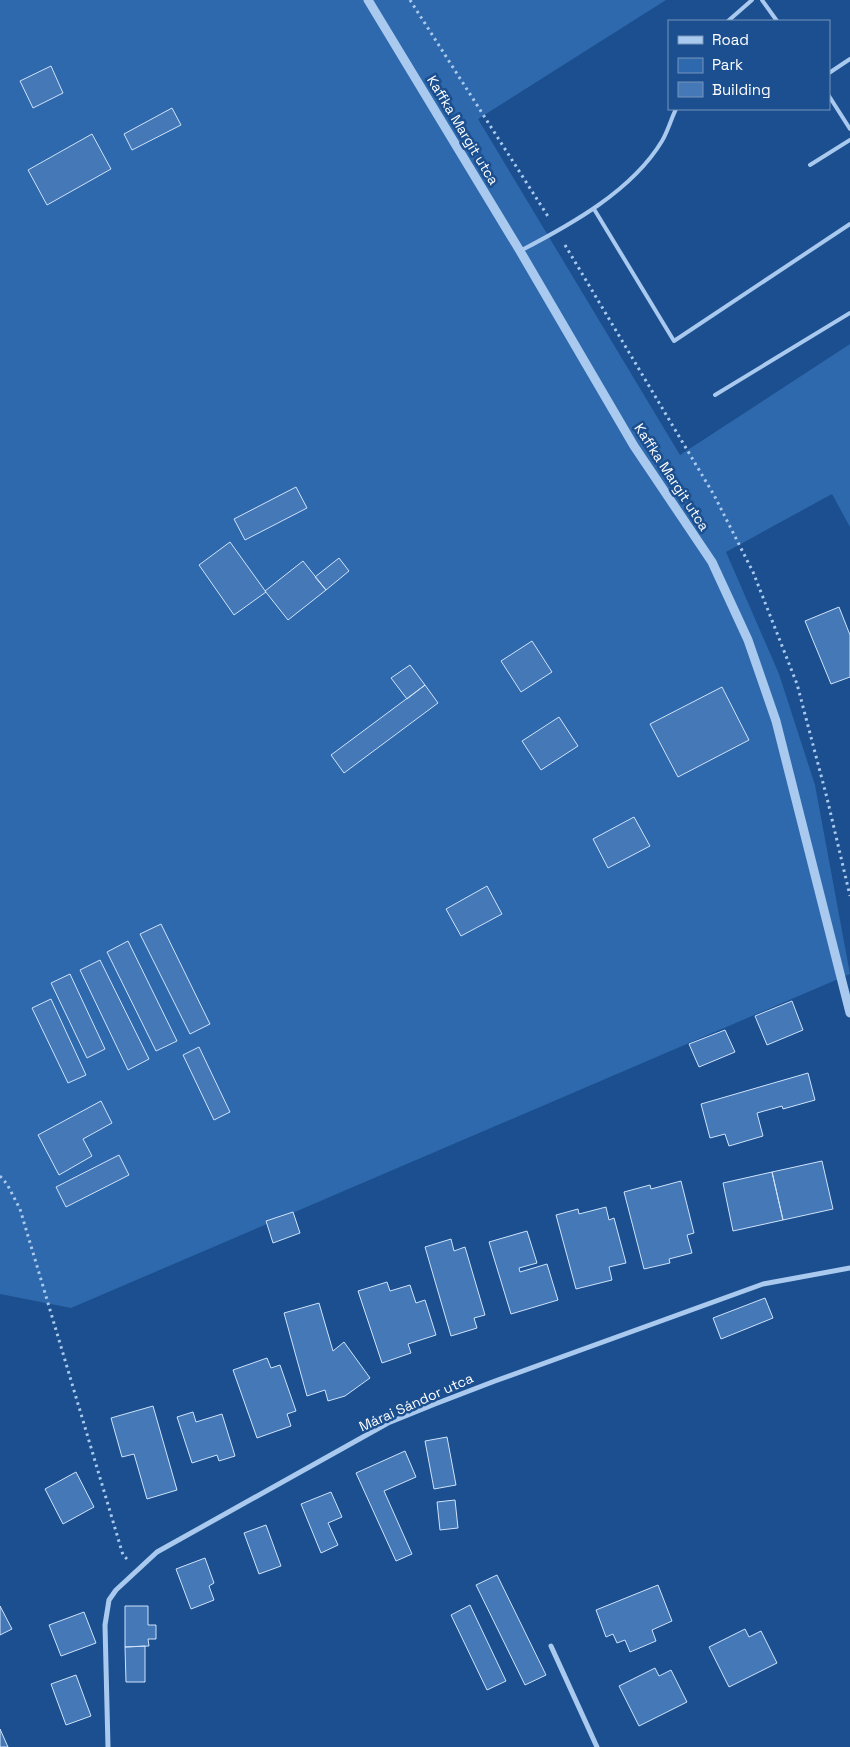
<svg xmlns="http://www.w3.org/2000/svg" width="850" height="1747" viewBox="0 0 850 1747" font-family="'Space Grotesk',sans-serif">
	<rect width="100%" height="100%" fill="#1b4f8f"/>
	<!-- green -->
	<path fill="#2e69ad" d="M0,0H666L478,119L680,455L850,344V527L832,494L726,552L779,674L815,785L850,974L71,1308L0,1294Z"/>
	<!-- building -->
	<path fill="#4478b7" stroke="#cfe3fa" d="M51,66L63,93L33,108L20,81Z
		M172,108L181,125L132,150L124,134Z
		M92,134L111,169L47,205L28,170Z
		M296,487L307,508L245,540L234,519Z
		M230,542L266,592L234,615L199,565Z
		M339,558L349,571L326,590L315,577Z
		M303,561L326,590L288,620L265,591Z
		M839,607L850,635V677L831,684L805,621Z
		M532,641L552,672L521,692L501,661Z
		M410,665L425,685L407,699L391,678Z
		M425,685L438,703L344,773L331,755Z
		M722,687L749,740L678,777L650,724Z
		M559,717L578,746L541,770L522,741Z
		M634,817L650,846L608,868L593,839Z
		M487,886L502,914L461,936L446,909Z
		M161,924L210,1024L190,1034L140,934Z
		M128,941L177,1041L156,1051L107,952Z
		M100,960L149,1059L128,1070L80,970Z
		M70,974L105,1049L87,1058L51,983Z
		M51,999L86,1075L68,1083L32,1008Z
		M792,1001L803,1030L767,1045L755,1016Z
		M725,1030L735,1052L699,1067L689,1044Z
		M199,1047L230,1112L214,1120L183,1055Z
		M808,1073L815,1100L783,1109L782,1106L757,1113L763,1136L729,1146L725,1134L710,1138L701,1104Z
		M101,1101L112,1123L83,1139L92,1156L59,1175L38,1135Z
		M119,1155L129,1175L66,1207L56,1187Z
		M822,1161L833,1209L783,1220L772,1172Z
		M772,1172L783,1220L733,1231L723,1183Z
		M681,1181L694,1233L687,1235L692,1253L669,1259L670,1263L644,1269L624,1192L650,1185L651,1189Z
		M606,1207L609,1220L614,1218L626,1263L609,1267L612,1280L576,1289L556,1215L578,1209L579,1214Z
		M293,1212L300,1233L273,1243L266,1221Z
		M527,1231L537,1263L519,1268L520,1272L547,1264L558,1300L511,1314L489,1242Z
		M451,1239L454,1251L465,1247L485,1315L474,1318L477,1328L451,1336L425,1247Z
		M387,1282L390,1291L410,1285L416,1303L425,1300L436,1335L408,1344L411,1353L382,1363L358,1291Z
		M765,1298L773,1318L721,1339L713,1318Z
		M319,1303L333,1351L344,1342L370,1378L345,1396L328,1401L325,1390L307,1396L284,1313Z
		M267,1358L271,1368L280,1365L296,1411L287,1414L291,1426L257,1438L233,1370Z
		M153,1406L177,1490L147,1499L134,1454L122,1457L111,1418Z
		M193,1412L196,1422L222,1414L235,1456L219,1461L217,1455L192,1463L177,1417Z
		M447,1437L456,1485L434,1489L425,1441Z
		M405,1451L416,1477L384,1491L412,1554L396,1561L356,1473Z
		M76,1472L94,1507L63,1524L45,1489Z
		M331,1492L342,1517L328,1523L338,1545L321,1553L301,1504Z
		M455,1500L458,1528L440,1530L437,1502Z
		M266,1525L281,1566L259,1574L244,1533Z
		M205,1558L214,1583L209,1586L214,1600L191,1609L176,1569Z
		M497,1575L546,1675L525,1685L476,1585Z
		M658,1585L672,1621L652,1630L656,1641L630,1652L625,1640L617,1643L613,1634L606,1637L596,1610Z
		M470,1605L506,1681L487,1690L451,1615Z
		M0,1606L12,1629L0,1635Z
		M125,1606H148V1625H156V1639H148L149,1646L125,1647Z
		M84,1612L96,1643L61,1656L49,1625Z
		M745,1629L749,1637L761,1631L777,1663L729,1687L709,1647Z
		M145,1646V1682H126L125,1647Z
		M655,1668L659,1676L671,1670L687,1702L639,1726L619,1686Z
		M76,1675L91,1716L66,1725L51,1684Z
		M0,1729L8,1747H0Z"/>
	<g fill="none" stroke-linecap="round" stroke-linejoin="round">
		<!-- path -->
		<path stroke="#a9c9ee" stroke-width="3" stroke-dasharray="2.5 4" stroke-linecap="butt" d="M410,0L549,218
			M565,245L714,495L753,572L797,684L827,798L850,896
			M0,1176L7,1184L20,1209L123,1555L127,1559"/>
		<!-- service -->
		<path stroke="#a9c9ee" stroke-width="4" d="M762,0L777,21
			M728,21L752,0
			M829,73L850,59
			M829,96L850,129
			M810,165L850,140
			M594,209L674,341L850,224
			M520,251C570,225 632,191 662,141C668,131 671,119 676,109
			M715,395L850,313"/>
		<!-- minor -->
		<path stroke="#a9c9ee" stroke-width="5" d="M551,1646L597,1747
			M108,1747L105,1625L109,1600L116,1590L157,1552L388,1423L435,1404L495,1381L763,1284L850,1268"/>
		<!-- tertiary -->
		<path stroke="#a9c9ee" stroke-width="9" d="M368,0L520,251L634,446L712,562L748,640L776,721L850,1013"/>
	</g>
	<g text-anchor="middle" stroke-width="5" stroke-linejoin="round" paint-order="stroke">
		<!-- street labels -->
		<g font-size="14" fill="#fff" stroke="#1b4f8f">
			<text transform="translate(463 130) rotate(59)" y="5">Kaffka Margit utca</text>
			<text transform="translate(672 477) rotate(57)" y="5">Kaffka Margit utca</text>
			<text transform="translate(416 1402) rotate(-24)" y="5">Márai Sándor utca</text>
		</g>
	</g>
	<!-- legend -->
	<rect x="668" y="20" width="162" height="90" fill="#1b4f8f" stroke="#7695bc"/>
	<rect x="678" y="36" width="25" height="8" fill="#a9c9ee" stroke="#7695bc"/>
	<text x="712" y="45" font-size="15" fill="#ffffff">Road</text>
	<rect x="678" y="58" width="25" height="15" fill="#2e69ad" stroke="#7695bc"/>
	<text x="712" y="70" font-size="15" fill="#ffffff">Park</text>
	<rect x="678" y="82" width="25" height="15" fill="#4478b7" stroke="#7695bc"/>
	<text x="712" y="95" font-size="15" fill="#ffffff">Building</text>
</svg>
